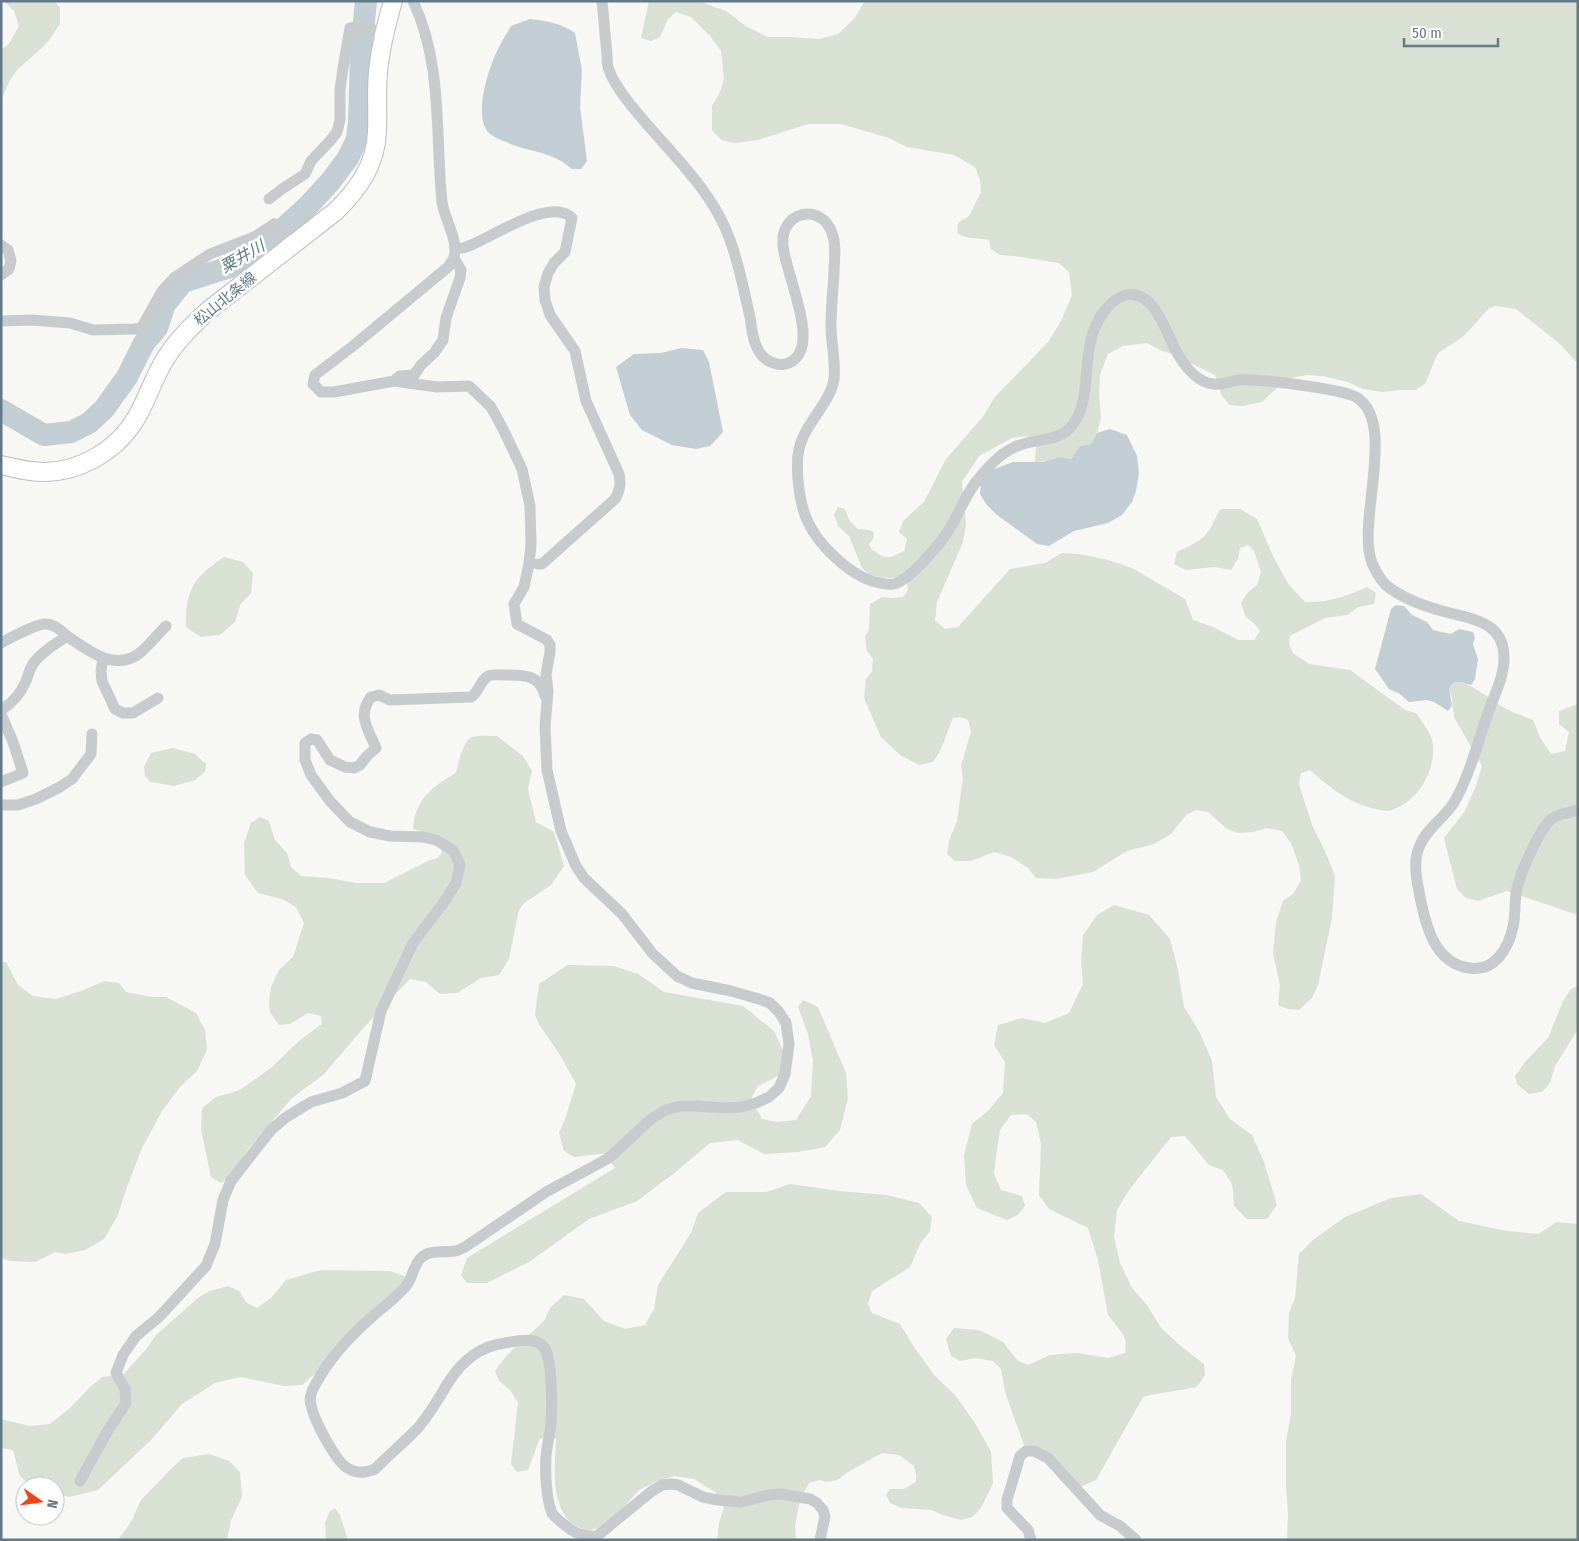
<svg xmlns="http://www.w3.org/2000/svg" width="1579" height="1541" viewBox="0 0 1579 1541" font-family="'Fira Sans Condensed','Noto Sans JP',sans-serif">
	<rect width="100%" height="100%" fill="#f7f7f4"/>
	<!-- green -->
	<path fill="#d9e0d4" d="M4,1H55L60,8V24L50,39L44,46L17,70L9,82L1,101V49L8,45L19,26L14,11Z
		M649,1H698L726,11L747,27L768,37H790L819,39L838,34L854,19L865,1H1578V364L1560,344L1516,309L1495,306L1489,308L1464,336L1438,353L1425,384L1415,390H1399L1383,392L1363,389L1348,382L1322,376L1307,375L1286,379L1262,402L1243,406L1230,405L1222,396L1215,375L1175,355L1160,350L1147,343L1123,346L1108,354L1100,375L1099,395L1101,417L1097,433L1091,444L1080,446L1071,459C1054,455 1050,463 1035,462L1036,446L1027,436L1012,438L979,456L962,482L966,524L963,542L937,602L935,620L945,629L958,627L1010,569L1045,563L1062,553L1079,554L1108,560L1132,568L1185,599L1193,620L1213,627L1238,640H1254L1260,631L1255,624L1246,617L1241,603L1248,592L1257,585L1261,572L1254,551L1248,545L1240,548L1238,558L1231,570L1214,567L1186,570L1174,564L1177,552C1187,547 1200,542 1207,533C1213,526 1215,516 1221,509H1240L1257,519L1273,556L1289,585L1305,602C1327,603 1347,596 1367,587L1376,593L1374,604L1358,607L1347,615L1325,618L1290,636L1289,643L1293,653L1309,664L1350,670L1405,710L1416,713C1422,722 1429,730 1432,740C1438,764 1421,798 1398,807C1395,809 1390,811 1387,811C1384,811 1379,810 1376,809C1350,804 1329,787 1310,770L1301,773L1299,784L1312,825L1325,851L1335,876L1332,918L1318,985L1312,998L1299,1010L1288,1009L1278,1005L1280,985L1273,953L1276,922L1283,901L1293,894L1301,880L1299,865L1291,843L1282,831L1267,828L1253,832L1237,833L1226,828L1208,812L1197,810L1187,814L1171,834L1154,844L1127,851L1093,872L1056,879L1036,878L1028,868L1011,857L994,852L971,861H955L947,854L949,841L957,821L963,778L961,766L971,731L968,720L961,717L953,718C946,734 943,749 933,762L919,765L900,755L881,737L864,698L866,679L872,671L873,659L867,651L865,637L869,629L870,604L882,597L892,598L903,597L908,590L907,583L900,577L890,578L879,577L869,574L862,568L849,536L838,526L834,514L838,507L845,509L849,520L858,529L869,530L874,532L873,539L869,544C871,550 873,550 877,553C888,561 893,556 904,551L907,539L899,532L903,521L924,502L946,459L982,418L995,397L1049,341L1062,319L1072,295L1069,272L1059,263L1014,256L1000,255L991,249L989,240C976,237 968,240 957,233L958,223L969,216L981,192L980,180L975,167L954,155L907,147L889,138L841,124H808L758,140L735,143L721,140L712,130V106L720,92L724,79L721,51L710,36L691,17L676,12L668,19L660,37L651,41L641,38Z
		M224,557L243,562L253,573L251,593L240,605L235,622L220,635L201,637L186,627C185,590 194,577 224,557Z
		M1461,682C1474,686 1490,699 1503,707C1512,712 1523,716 1533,720L1541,739L1551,754L1565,751L1569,732L1559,724V711L1578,704V915L1507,891L1478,901L1466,898L1457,889L1444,838L1465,811L1476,786L1482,766L1454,717L1452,698L1449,688L1453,683Z
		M497,736L523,756L532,771L528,789L536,822L554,832L564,866L551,885L523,904L519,910L509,959L499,975L481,978L457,993L440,994L426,982L410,979L367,1024L323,1075L292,1098L248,1149L231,1177L221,1183L211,1177L201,1129L202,1108L216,1097L240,1090L272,1067L300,1040L322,1024L321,1016L308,1013L290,1024L279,1025L270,1012L269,1002L271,987L279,970L293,957L304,923L296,907L282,899L258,893L245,875L244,843L251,823L260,817L269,821L275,840L287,853L291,867L301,876L328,878L357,883H384L428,861L438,858L442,852L436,836L413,829C415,799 432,787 456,773C458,765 463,740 472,737C479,735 489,736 497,736Z
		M173,748L195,754L206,764L205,772L195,780L174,786L151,782L145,776L144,767L151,753Z
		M1114,905L1149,915L1170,939L1178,970L1184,1007L1199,1031L1212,1061L1216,1097L1230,1119L1252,1135L1264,1162L1277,1205L1267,1219H1247L1234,1206L1233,1190L1231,1182L1223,1170L1209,1165L1185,1136L1171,1137L1129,1190L1117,1210L1114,1237L1120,1263L1132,1288L1147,1305L1161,1328L1183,1348L1204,1364L1205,1375L1197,1387C1179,1391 1160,1392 1143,1397L1096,1480L1078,1488L1053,1466L1038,1458L1024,1445L1005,1392L1001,1369L993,1361L975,1358L960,1361L951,1356L946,1339L954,1328L979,1330L1003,1342L1018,1361L1028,1365L1050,1355L1077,1353L1108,1358L1125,1353L1126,1342L1123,1334L1108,1315L1098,1260L1088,1228L1049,1209L1039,1195L1041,1144L1036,1122L1027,1114L1011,1115L1000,1130L996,1156L994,1174L1001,1190L1022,1196L1025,1206L1018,1215L1007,1220L977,1208L966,1185L964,1155L972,1124L988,1111L1003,1093L1005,1062L994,1045L998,1025L1022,1018L1045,1023L1069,1013L1083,984L1081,962L1083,935L1097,915Z
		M1,962H6L18,985L33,996L56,999L81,991L105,981L119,983L126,992L152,997H166L196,1013L205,1030L207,1050L197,1071L180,1087L162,1111L142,1148L127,1187L118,1215L104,1239L85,1250L65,1254L55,1252L35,1262L10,1261L1,1258Z
		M568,965L614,966L638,974L664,992L743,1006L774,1031L786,1057L782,1074L758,1086L751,1099L762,1119L777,1122L796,1120L811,1096L813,1061L808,1034L798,1007L803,1000L818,1007L846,1073L848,1098L840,1130L825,1147L798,1152L764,1154L738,1140L710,1143L677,1171L637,1201L589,1219L529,1262L487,1283H467L461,1275L467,1258L615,1168L605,1154H598L574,1157L564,1151L559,1133L565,1119L576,1084L560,1055L540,1026L535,1015L539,984Z
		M1578,986V1029L1555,1066L1550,1083L1542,1092L1529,1094L1517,1084L1515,1076L1525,1062L1548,1038L1563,1001L1571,989Z
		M790,1184L839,1191L887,1195L919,1203L932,1217L930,1231L920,1244L910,1267L872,1291L868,1304L872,1313L900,1324L914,1347L935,1376L955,1395L975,1423L991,1452L993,1483L981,1508L972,1517L961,1520L942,1515L932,1510L902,1508L890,1503L886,1495L890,1489H904L916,1482V1475L914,1466L899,1455L882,1453L848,1472L837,1480L827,1482L819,1480L809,1483L800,1499L795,1526L796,1540H717L719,1523L724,1508L715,1492L694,1479L675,1476L657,1481L639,1490L608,1525L587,1531C582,1528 574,1526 570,1522C550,1501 555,1466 556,1439L547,1436L539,1440L528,1470L517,1472L511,1464L518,1403L510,1390L499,1381L495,1371L507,1355L544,1321L550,1308L564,1295L584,1299L604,1321L625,1329L645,1325L654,1309L658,1285L691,1233L698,1213L726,1192H766Z
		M1421,1194L1459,1221L1507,1231L1538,1234L1557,1222L1578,1224V1540H1287L1288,1514L1286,1487V1441L1291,1414V1379L1296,1356L1288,1338L1289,1313L1295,1298L1299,1254L1313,1240L1345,1217L1391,1198Z
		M321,1270L390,1271L407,1277L316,1373L302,1385L284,1386L240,1377L215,1383L182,1404L151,1440L98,1490L69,1497L55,1493V1486H31L20,1476L13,1450L1,1448V1419L30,1426L50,1424L70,1408L89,1388L102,1377L123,1375L147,1348L156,1335L199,1297L210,1291L228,1286L239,1291L247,1303L257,1308L271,1298L286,1280Z
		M209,1454L229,1461L240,1472L242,1497L231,1520L227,1540H118L131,1522L141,1500L173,1467L183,1458Z
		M335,1508L340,1515L348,1540H326L325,1523L330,1511Z"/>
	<!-- water -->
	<path fill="#c2ced3" d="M530,19C547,21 561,23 575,33L582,70L580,107L587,161L581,169H572C551,150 530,153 506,142C501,140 493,137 489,133C473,117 488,71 496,53C500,44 506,35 511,26Z
		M681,348L703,350L709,362L723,432L710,446L696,449L672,445L642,430L630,415L616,367L634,354L661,353Z
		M1110,429L1127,435L1137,456L1139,473L1136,491L1132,502L1122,515L1108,523L1074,531L1049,546L1037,544L997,515L986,504L980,494L981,481L992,470L1013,462H1043L1060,457L1071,459L1080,446L1091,444L1097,433Z
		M1396,605L1404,606L1412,615L1427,622L1433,630L1451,634L1459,629L1473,632L1475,638L1473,644L1478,659L1475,679L1471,685L1461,682L1453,683L1449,688L1452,706L1448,711L1434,702L1426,700L1409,702L1400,694L1389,689L1375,669L1391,609Z"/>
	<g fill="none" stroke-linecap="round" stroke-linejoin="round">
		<!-- river -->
		<path stroke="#c2ced3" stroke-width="22" d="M1,410L44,435L71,432L89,423L104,409L127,377L144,343L157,328L165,304L183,282L230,267L267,243L307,207L330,182L348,158L357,139L359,122L361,53L366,1"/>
		<!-- primary casing -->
		<g stroke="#babec2" stroke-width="20">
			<path id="primary" d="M1,465C11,467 21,470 31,471C75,477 119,451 139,413C148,396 154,378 164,361C176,341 192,325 209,310L336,211C359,188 376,165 377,131C378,111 376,92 378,73C380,48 386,25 393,1"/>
		</g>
		<!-- street -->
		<path stroke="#c7cbce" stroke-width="11" d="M413,1C443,64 435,134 442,202C444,218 459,241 454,257C453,261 450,264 448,267L353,346L315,375L313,384L321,392H334L394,381L437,387L469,386L491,407L504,431L522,469L530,506L531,545L529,564L524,587L514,604L517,624L547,640L550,645V652L546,674L548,691L545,726L547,770L561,831L576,866L584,878L622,914L653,954L677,976L692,983L731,991L759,999L770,1003L779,1012L786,1023L789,1044L785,1074L779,1088L769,1097L756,1103L741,1107L726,1108L696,1106H681L665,1110L650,1120L609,1158L546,1192L465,1247C462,1248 458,1251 455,1251C443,1253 432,1249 422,1257C413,1264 413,1278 406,1286C396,1298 383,1307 372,1317C349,1337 328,1360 314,1387C311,1392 309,1400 311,1405C314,1420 336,1463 349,1469C358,1474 366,1473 375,1469C388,1456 403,1443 416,1430C429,1416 438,1399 448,1383C461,1362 480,1346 505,1343C516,1341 532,1337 542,1345C548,1351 549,1361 550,1370C552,1387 552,1405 551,1423C550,1434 547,1445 546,1456C545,1471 546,1499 552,1513C555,1518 561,1522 566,1526C575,1534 584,1537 597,1536L652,1491L662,1485L671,1484L678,1485L703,1497L717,1500L741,1502L769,1495L781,1494L810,1499L817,1503L823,1510L825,1517L820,1540
			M602,1C604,19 605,37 607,54C607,59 607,63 608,67C613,85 633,108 645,122C676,158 714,194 730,240C739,264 744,291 750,317C751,325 752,334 755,343C758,351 763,359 771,362C779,366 788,365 795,359C818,339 785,273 783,245C780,211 821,202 832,233C837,246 834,260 834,273C833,290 831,308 831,326C831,343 836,362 834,379C831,402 805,423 799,449C795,467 799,498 805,515C815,543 852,579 881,583C886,584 890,585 894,584C910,580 942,542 950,528C959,513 965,496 976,482C987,468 999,454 1015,447C1035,437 1060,444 1074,423C1095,392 1077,346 1105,310C1110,304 1118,297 1126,295C1153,289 1166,331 1175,349C1183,364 1196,382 1213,384C1223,386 1228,381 1238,380C1256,378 1341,389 1356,397C1398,422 1356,522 1372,563C1375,570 1380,579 1386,585C1401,598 1427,607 1446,612C1472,619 1502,621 1504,655C1505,673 1497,689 1491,705C1479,736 1470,777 1453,804C1443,819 1427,828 1420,845C1412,862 1417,880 1420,897C1426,927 1435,963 1469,968C1495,972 1508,949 1513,927C1516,914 1514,901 1517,888C1520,874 1541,825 1553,818C1560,813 1570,813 1578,810
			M269,199L282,189L305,174L311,161L330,141L337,132L340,120V90L343,68L350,28L354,27L384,32
			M1,245L8,250L11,261L9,269L1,275
			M455,247C459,248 463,249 466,247C490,239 550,196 572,218L565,252L554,263L548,273L544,287L545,300L550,315L575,351L586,401L619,474C621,484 620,490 615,499L542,564H538
			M1,321L32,320L70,323L93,330L135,329L142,327L162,291L175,277L210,254L256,236L274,224L292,245
			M396,379L400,376L414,375L421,365L434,353L443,340L446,318L460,278L461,270L454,258
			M67,636C89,651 116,673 141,652C150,644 158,634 166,626
			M1,643C10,638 38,623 46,624C54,624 62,631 67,636C57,643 44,650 36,660C30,666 29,673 26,681C21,693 13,703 1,710
			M103,659L101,671L102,681L115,709L123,713H133L158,698
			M1,714L13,742L23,773L1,782
			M1,805H18L36,799L60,787L72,779L91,754L92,734
			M80,1481L107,1432L126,1403L125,1389L116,1373L123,1355L136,1336L159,1317L206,1266L215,1244L223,1200L231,1181L271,1130L285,1118L311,1102L342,1093L365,1081L381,1011L413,943L444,902L456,883L460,865L453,850L436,840L423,837L390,836L370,832L350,822L330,801L311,775L305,760V743L311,739L317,740L330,760L345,767L354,768L360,765L367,756L376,748C368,729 357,715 371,697L379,695L390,700L471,697C479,692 480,681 488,676C493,674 499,675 504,675C523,675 540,674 545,696
			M1031,1540L1028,1530L1007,1508V1500L1020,1456L1026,1451H1034L1048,1458L1100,1515L1120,1526L1136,1540"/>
		<!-- primary -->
		<use href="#primary" stroke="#fff" stroke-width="18"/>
	</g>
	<g text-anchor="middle" stroke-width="5" stroke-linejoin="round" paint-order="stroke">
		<!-- street labels -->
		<g font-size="15" fill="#637988" stroke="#fff">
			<text transform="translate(225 299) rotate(-39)" y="5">松山北条線</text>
		</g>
		<!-- water labels -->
		<g font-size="16" font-style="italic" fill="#5f7b84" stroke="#fff">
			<text transform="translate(242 256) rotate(-30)" y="6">粟井川</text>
		</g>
	</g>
	<!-- border -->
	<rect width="1579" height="1541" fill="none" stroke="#637988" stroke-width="5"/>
	<!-- north arrow -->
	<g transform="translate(40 1501) rotate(103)"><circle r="24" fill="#ffffff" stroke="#c1c9cf"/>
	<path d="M0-4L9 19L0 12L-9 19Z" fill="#f44417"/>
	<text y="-8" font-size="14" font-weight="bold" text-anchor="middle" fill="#637988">N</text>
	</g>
	<!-- scale -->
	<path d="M1404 38v8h94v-8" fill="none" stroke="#637988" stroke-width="2.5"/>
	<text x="1412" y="38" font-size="15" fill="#637988" stroke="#ffffff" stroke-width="4" paint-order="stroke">50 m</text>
</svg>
